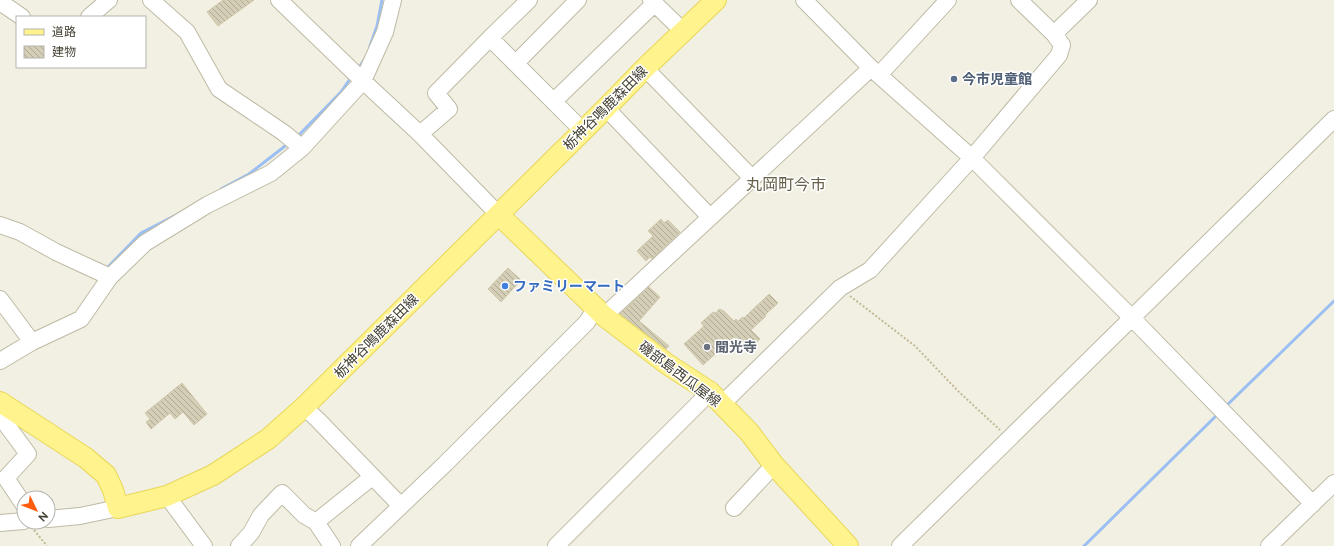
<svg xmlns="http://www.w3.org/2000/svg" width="1334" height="546" viewBox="0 0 1334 546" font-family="Raleway,'Noto Sans JP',sans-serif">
	<defs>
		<pattern id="building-back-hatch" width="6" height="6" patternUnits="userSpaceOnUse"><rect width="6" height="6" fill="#d4ceb7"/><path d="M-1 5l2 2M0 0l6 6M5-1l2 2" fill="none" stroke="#aea995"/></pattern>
	</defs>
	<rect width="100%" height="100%" fill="#f2f0e2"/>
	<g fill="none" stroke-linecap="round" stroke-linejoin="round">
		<!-- stream -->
		<path stroke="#9bbff3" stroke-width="3" d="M370,46L377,26L382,0
			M358,69L366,57
			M297,137L341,92L352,76
			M221,189L249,174L289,143
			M107,268L141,233L180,213
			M1225,407L1334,301
			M1084,546L1218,414"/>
	</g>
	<!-- building -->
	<path fill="url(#building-back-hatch)" stroke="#cfc7aa" d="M223,0H254L218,26L207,12Z
		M661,219L664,223L668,220L680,232L652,259L650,257L646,261L637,251L653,236L648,231Z
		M508,268L521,280L501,302L488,289Z
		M649,287L660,297L639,321L669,346L666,349L620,314Z
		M769,294L778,303L765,315L766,316L751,330L760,339L750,348L744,341L741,344L734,337L703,365L684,344L704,326L701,323L713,312L716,313L719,309L724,311L734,321L736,319L738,321L743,317L744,318Z
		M182,383L207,414L194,425L183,412L175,419L170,413L151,429L146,422L150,419L145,413Z"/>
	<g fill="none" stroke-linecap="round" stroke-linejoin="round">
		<!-- minor casing -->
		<g stroke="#bebaa5" stroke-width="18">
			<path id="minor" d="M151,0L187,32L219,89L284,133L302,148
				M279,0L363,81L420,134L499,215
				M529,0L490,38L583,131
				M651,0L684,32
				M804,0L871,68L972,158L1132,318L1313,504
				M0,2L22,17
				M89,17L109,0
				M1054,34L1089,0
				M516,63L578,0
				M645,68L752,178
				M879,75L948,0
				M554,101L655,3
				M606,108L710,217
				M420,134L449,109L436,93L490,38
				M0,225L20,232L56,252L110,277
				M0,299L32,342
				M604,316L871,68
				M0,361L32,342L81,319L110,277L145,243L207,205L271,173L302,148L363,81L385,32L393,0
				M1,403L3,420L28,454L6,478L24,505
				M722,404L840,288L870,270L972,158L1059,55L1062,45L1054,34L1019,0
				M304,407L318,420L401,506
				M167,496L204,546
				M734,508L774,465
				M48,519L80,516L118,508
				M316,522L372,477
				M0,523L24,521
				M239,546L251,533L261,515L282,493L304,515L316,522L332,546
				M359,546L445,464L587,322L595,309
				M556,546L710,392
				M900,546L1334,119
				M1269,546L1334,483"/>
		</g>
		<!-- major casing -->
		<g stroke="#e8d75a" stroke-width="22">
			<path id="major" d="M499,215L604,316L667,364L710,392L749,432L774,465L848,546
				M0,402L86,458L106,475L113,490L118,508L167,496L213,475L268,439L304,407L606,108L645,68L716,0"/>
		</g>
		<!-- path -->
		<path stroke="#c0b995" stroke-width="2" stroke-dasharray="2 2" stroke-linecap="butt" d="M850,296L915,346L958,391L1000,430
			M34,530L47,546"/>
		<!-- minor -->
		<use href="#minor" stroke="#fff" stroke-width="16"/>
		<!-- major -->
		<use href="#major" stroke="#fff38e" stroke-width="20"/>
	</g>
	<!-- markers -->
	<circle fill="#5c6f8a" stroke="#fff" stroke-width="1.5" cx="954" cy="79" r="4"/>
	<circle fill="#3f7fe0" stroke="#fff" stroke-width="1.5" cx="505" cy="286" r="4"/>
	<circle fill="#6b7280" stroke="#fff" stroke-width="1.5" cx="707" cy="347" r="4"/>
	<g text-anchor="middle" stroke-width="3" stroke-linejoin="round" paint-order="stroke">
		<!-- service labels -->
		<g font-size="14" font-weight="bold" fill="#4e5e75" stroke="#fff" text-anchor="start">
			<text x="962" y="84">今市児童館</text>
		</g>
		<!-- street labels -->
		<g font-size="14" fill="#444033" stroke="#fff">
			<text transform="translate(605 108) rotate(-45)" y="5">栃神谷鳴鹿森田線</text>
			<text transform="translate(376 336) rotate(-45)" y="5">栃神谷鳴鹿森田線</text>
			<text transform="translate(680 374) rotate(37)" y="5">磯部島西瓜屋線</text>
		</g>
		<!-- shop labels -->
		<g font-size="14" font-weight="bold" fill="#366cbe" stroke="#fff" text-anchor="start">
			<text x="513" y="291">ファミリーマート</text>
		</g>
		<!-- worship labels -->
		<g font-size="14" font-weight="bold" fill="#5b616d" stroke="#fff" text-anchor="start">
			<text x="715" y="352">聞光寺</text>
		</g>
		<!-- quarter labels -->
		<g font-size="16" fill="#676049" stroke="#fff">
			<text x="786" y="190">丸岡町今市</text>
		</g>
	</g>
	<!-- legend -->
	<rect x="16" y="16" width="130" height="52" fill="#ffffff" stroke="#b4b3ad"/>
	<rect x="24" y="29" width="20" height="6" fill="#fff38e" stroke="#b4b3ad"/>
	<text x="52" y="36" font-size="12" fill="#444033">道路</text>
	<rect x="24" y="46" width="20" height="12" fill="url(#building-back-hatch)" stroke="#b4b3ad"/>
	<text x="52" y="56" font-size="12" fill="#444033">建物</text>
	<!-- north arrow -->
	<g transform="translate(36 510) rotate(133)"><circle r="19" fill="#ffffff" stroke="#b4b3ad"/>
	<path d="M0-3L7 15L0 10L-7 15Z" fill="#ff5c0c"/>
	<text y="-6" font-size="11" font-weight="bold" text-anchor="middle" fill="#444033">N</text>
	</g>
</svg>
